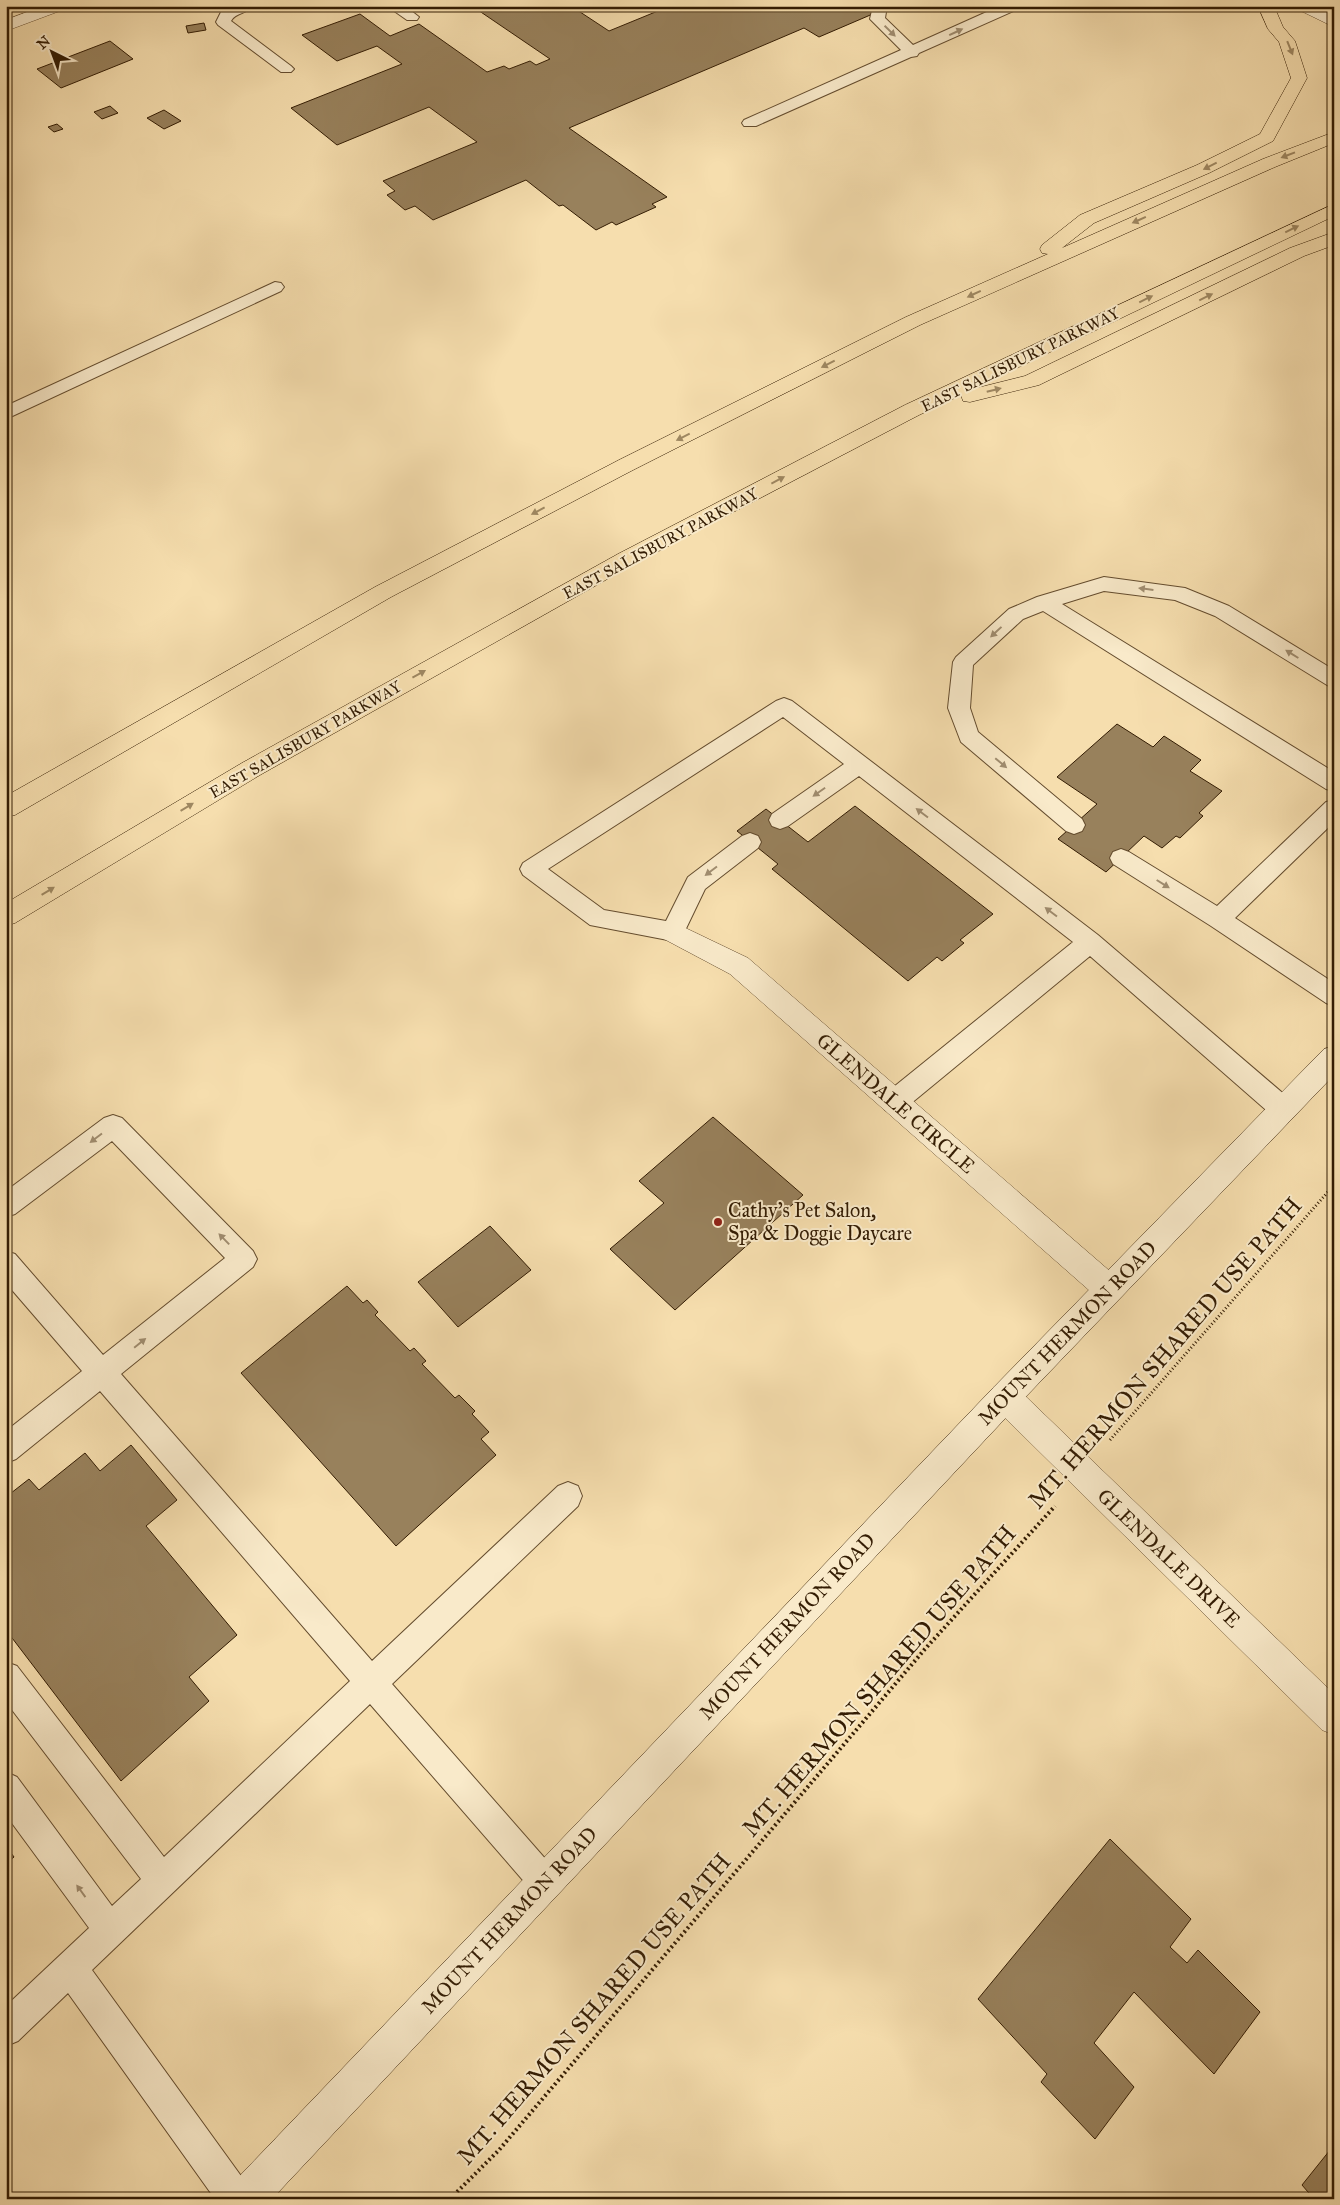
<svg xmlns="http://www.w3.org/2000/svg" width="1340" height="2205" viewBox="0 0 1340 2205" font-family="'IM FELL Great Primer',serif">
	<rect width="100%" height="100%" fill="#f6deae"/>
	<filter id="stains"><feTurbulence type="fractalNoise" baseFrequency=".004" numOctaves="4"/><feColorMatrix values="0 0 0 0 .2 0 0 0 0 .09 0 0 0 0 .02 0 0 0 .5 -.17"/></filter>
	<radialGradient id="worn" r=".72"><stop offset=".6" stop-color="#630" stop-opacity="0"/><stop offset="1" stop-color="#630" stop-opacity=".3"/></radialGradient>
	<!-- building -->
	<path fill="#98815c" stroke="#331c03" d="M472,6H571L609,31L670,6H864L875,13L819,37L804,28L569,128L667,197L652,204L656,207L616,225L612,222L596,230L563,205L559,206L526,180L433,220L415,206L405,210L387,195L395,191L383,181L477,142L429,107L337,145L291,108L402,64L377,46L337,61L302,35L360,14L390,36L419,24L487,72L504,66L509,69L530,61L536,65L550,59Z
		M204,23L206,30L188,33L186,26Z
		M110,41L133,59L61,88L37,69Z
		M110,106L118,113L102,119L94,112Z
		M164,110L181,121L164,129L147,118Z
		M57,124L63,129L54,132L48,127Z
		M1117,724L1153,747L1164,736L1201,760L1190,771L1222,791L1199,813L1203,816L1180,838L1176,836L1162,848L1144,836L1106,872L1058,839L1097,804L1057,777Z
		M855,806L993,914L960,940L964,943L942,961L937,957L908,981L772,869L778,864L737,831L766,809L808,842Z
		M713,1117L803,1195L675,1310L610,1249L664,1203L639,1181Z
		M490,1226L531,1270L458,1327L418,1282Z
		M347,1286L363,1303L367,1300L378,1312L375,1315L410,1351L414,1348L426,1361L422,1364L455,1398L459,1395L475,1411L472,1414L489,1432L481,1439L496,1455L396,1546L241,1373Z
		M131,1445L177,1500L146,1526L237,1635L189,1677L209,1701L121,1781L6,1630V1497L29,1479L39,1490L85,1453L100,1471Z
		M1110,1839L1191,1919L1170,1947L1187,1963L1198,1950L1260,2012L1214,2074L1134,1992L1094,2043L1134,2087L1095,2139L1041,2082L1047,2074L978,1999Z
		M6,1846L14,1857L6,1864Z
		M1334,2145V2199H1314L1302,2185Z"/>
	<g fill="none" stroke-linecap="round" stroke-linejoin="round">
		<!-- service casing -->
		<g stroke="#644c2e" stroke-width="2">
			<path id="service" d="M231,6H253C247,14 236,12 231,21L291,66L294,69L291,72H281L218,25L216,22L221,12Z
				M387,6H405L419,17L417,20H407Z
				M873,6H887L885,18L913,45L1000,6H1020L1018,9L919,53L917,56L911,57L756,126H744L742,123L744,120L901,50L870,19Z
				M275,282L281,283L284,287L281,291L6,419V406Z
				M1104,577L1185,588L1229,606L1334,670V688L1327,685L1215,616L1175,600L1104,591L1062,604L1334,772V791L1326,789L1043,611L1023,619L973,665L970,708L978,732L1082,819L1085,825L1082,831L1074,834L1066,831L961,742L948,708L953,662L956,657L1009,609L1037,597Z
				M784,698L792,701L1098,935L1292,1101L1296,1109L1292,1117L1283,1120L1274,1117L1090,956L903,1110L894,1113L885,1110L882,1102L885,1094L1073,942L859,776L788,826L780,829L772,826L769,820L772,814L844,764L783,717L548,869L604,910L666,921L688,877L742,836L750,833L758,836L761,842L758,848L705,889L681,939L673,941L590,925L523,875L520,869L523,863L776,701Z
				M1334,800V822L1235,918L1334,983V1006L1326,1003L1211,926L1113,864L1110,858L1113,852L1121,849L1129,852L1217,906L1326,802Z
				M113,1115L122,1118L253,1251L257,1259L253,1267L121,1374L372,1661L558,1486L568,1482L578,1486L582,1496L578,1506L392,1684L556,1871L561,1882L556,1893L545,1898L534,1893L370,1704L92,1970L249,2187L255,2199H215L68,1993L18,2041L6,2046V2006L89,1928L6,1815V1772L17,1777L112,1906L141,1879L6,1702V1662L17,1666L164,1857L350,1681L100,1391L16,1459L6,1463V1431L82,1371L6,1283V1251L15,1254L103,1355L225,1258L112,1141L15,1214L6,1217V1191L104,1118Z"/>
		</g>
		<!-- minor casing -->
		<g stroke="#644c2e" stroke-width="1">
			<path id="minor" d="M43,6H67L65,9L6,31V20Z
				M673,922L748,958L1119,1279L1124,1289L1119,1299L1109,1302L1099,1299L730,974L664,939L660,932L664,925Z
				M1005,1382L1016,1387L1334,1694V1735L1322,1730L994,1407L990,1397L994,1387Z"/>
		</g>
		<!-- tertiary casing -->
		<g stroke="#644c2e" stroke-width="1">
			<path id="tertiary" d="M1295,6H1316L1334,15V27L1297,9Z"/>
		</g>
		<!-- secondary casing -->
		<g stroke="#331c03" stroke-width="1">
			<path id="secondary" d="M1334,1046V1075L1016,1407L272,2199H226L231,2185L994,1387L1324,1049Z"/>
		</g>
		<!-- primary casing -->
		<g stroke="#331c03" stroke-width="1">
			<path id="primary" d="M1258,6H1274L1283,27L1295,41L1307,78L1273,141L1209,173L1094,223L1062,248L1263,159L1334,132V143L1275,167L920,325L633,470L391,597L15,815L6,817V796L375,587L619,460L906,317L1048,254L1042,253L1040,249L1042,245L1080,215L1197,165L1260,134L1291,78L1279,42L1268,29Z
				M1334,204V216L973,389L1025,376L1290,248L1334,232V245L1304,256L1039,385L970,402L963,401L961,395L919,415L634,564L260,775L15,923L6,926V903L242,763L618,554L905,405Z"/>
		</g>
		<!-- path-far1 -->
		<path stroke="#331c03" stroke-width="3" stroke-dasharray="1 2.5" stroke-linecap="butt" d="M1110,1440L1334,1185"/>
		<!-- path -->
		<path stroke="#331c03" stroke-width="4" stroke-dasharray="2 3" stroke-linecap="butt" d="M450,2199L499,2150L925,1649L1055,1506"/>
		<!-- service -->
		<use href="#service" fill="#f9eaca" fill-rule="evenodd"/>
		<!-- minor -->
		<use href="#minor" fill="#f9eaca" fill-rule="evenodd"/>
		<!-- tertiary -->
		<use href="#tertiary" fill="#f9eaca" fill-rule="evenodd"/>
		<!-- secondary -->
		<use href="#secondary" fill="#f9eaca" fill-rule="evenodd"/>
		<!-- primary -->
		<use href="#primary" fill="#f6deae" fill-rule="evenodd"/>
	</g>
	<!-- one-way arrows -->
	<defs><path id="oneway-solid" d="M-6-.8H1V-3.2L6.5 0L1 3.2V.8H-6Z" transform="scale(1.25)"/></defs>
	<g fill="#a08d70">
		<use href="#oneway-solid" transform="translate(890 31) rotate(44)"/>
		<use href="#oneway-solid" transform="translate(956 32) rotate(-25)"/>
		<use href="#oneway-solid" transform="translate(1146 589) rotate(-173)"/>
		<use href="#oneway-solid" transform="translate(996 632) rotate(137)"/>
		<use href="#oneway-solid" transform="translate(1292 654) rotate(-148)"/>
		<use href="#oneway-solid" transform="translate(1001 763) rotate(40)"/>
		<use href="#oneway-solid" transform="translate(819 792) rotate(145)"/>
		<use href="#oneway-solid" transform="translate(922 813) rotate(-143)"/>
		<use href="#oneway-solid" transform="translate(711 871) rotate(143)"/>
		<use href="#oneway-solid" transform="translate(1163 884) rotate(32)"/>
		<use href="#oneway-solid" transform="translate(1051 912) rotate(-143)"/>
		<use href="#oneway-solid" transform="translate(96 1138) rotate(143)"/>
		<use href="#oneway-solid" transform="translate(224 1239) rotate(-134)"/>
		<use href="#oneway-solid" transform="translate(140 1343) rotate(-39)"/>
		<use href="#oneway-solid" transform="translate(81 1891) rotate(-126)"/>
	</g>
	<g fill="#9e8761">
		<use href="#oneway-solid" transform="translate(1290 48) rotate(68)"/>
		<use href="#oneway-solid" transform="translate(1288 155) rotate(159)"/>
		<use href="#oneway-solid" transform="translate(1210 166) rotate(153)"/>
		<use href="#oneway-solid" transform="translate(1139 220) rotate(156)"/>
		<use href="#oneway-solid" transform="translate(1292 229) rotate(-26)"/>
		<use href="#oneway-solid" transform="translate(974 294) rotate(155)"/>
		<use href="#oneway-solid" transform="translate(1206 297) rotate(-26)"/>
		<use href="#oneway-solid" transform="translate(1146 299) rotate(-26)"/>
		<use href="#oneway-solid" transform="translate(828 364) rotate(153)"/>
		<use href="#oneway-solid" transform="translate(994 390) rotate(-14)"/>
		<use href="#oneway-solid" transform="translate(683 437) rotate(153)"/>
		<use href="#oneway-solid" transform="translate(778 480) rotate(-28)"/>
		<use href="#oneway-solid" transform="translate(538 511) rotate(152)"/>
		<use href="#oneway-solid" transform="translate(419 674) rotate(-29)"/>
		<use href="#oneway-solid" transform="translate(187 807) rotate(-31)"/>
		<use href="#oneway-solid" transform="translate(48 891) rotate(-31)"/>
	</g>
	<!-- markers -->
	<circle fill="#8f2418" stroke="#f9eaca" stroke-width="2" cx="718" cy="1222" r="5"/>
	<g text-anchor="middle" stroke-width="4" stroke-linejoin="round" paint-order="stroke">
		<!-- far-street labels -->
		<g font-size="16" fill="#331c03" stroke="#f9eaca">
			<text transform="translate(1020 359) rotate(-26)" y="6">EAST SALISBURY PARKWAY</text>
			<text transform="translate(660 543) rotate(-28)" y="6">EAST SALISBURY PARKWAY</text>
			<text transform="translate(305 739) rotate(-30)" y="6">EAST SALISBURY PARKWAY</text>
		</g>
		<!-- street labels -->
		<g font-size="20" fill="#331c03" stroke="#f9eaca">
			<text transform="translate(896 1103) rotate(41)" y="7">GLENDALE CIRCLE</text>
			<text transform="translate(1067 1333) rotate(-46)" y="7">MOUNT HERMON ROAD</text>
			<text transform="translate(1169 1558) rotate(44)" y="7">GLENDALE DRIVE</text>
			<text transform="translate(787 1626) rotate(-47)" y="7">MOUNT HERMON ROAD</text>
			<text transform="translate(509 1920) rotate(-47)" y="7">MOUNT HERMON ROAD</text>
		</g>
		<!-- poi labels -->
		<g font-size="20" fill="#331c03" stroke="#f9eaca" text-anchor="start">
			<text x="728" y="1217">Cathy's Pet Salon,<tspan x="728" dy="23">Spa &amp; Doggie Daycare</tspan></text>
		</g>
		<!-- near-street labels -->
		<g font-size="24" fill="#331c03" stroke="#f9eaca">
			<text transform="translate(1165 1353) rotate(-49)" y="8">MT. HERMON SHARED USE PATH</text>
			<text transform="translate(879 1681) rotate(-49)" y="8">MT. HERMON SHARED USE PATH</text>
			<text transform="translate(594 2009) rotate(-49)" y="8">MT. HERMON SHARED USE PATH</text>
		</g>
	</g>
	<!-- margin -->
	<rect width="1340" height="2205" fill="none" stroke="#f6deae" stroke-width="25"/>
	<rect x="8" y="8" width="1325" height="2190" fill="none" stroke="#331c03" stroke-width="2.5"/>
	<rect x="12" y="12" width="1315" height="2180" fill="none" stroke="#331c03"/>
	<!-- north arrow -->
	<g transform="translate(52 52) rotate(318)" stroke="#f9eaca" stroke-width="4" paint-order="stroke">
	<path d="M0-4L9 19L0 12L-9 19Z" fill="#331c03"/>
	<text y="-8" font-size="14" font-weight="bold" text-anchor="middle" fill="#331c03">N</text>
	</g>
	<rect width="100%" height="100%" filter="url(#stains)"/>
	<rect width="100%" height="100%" fill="url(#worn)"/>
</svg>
